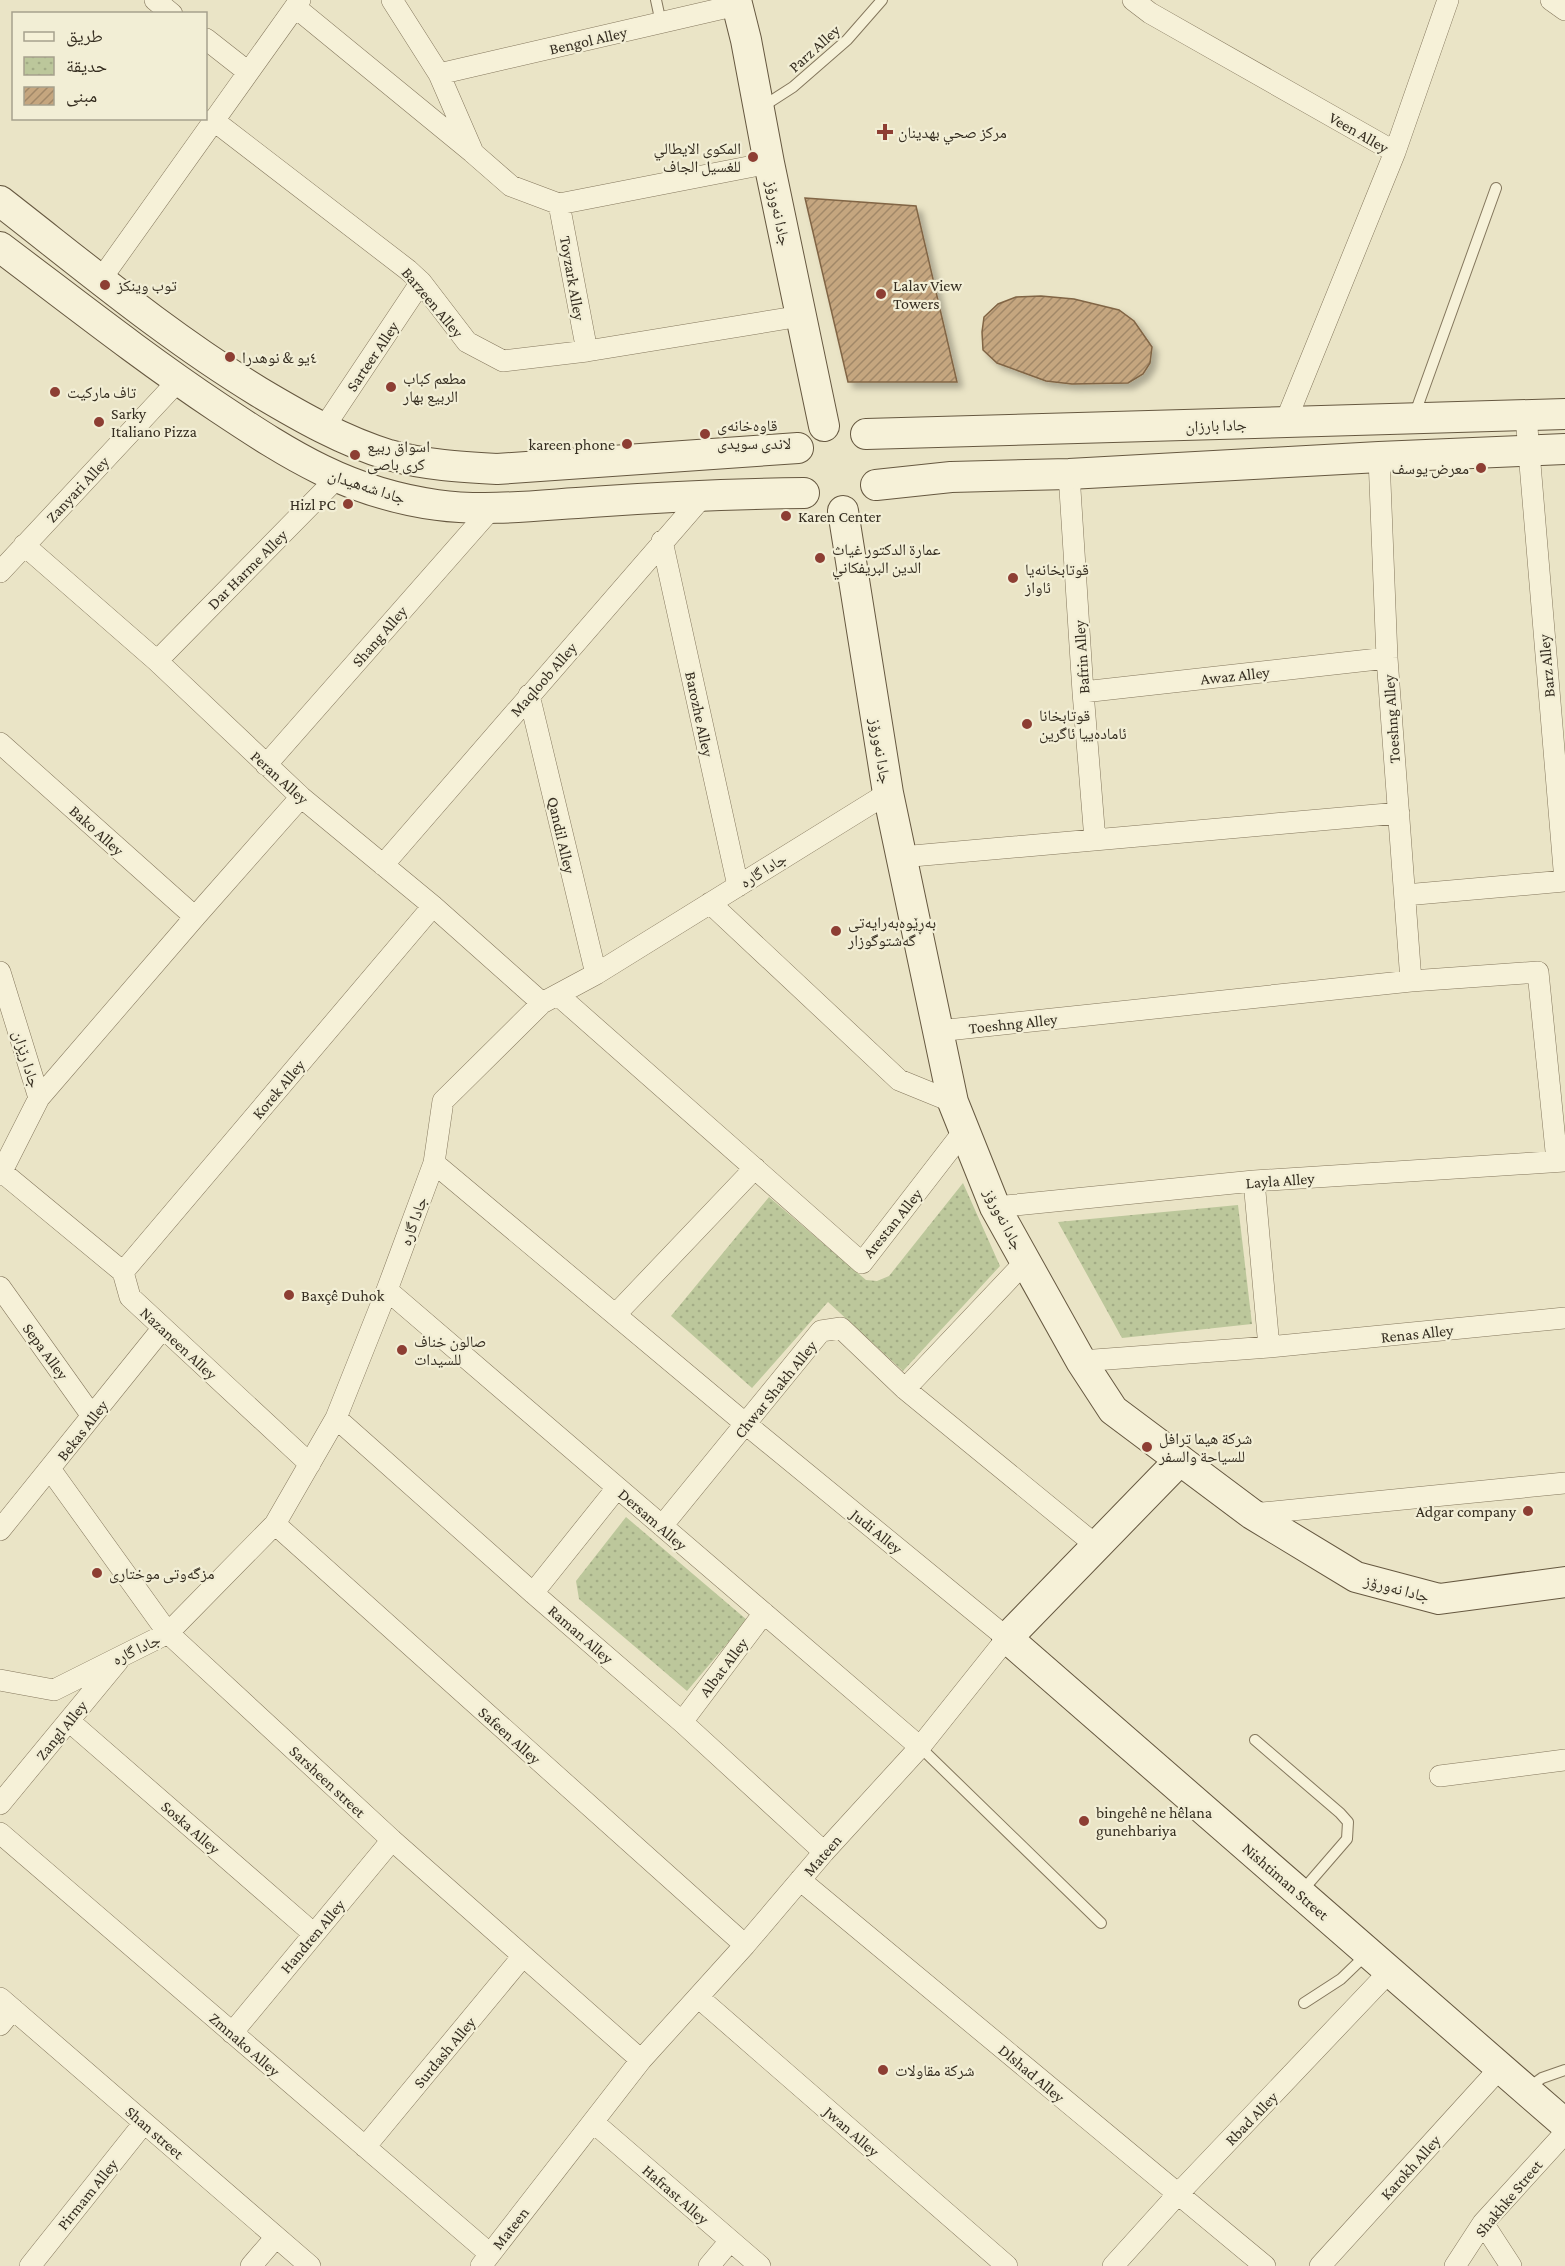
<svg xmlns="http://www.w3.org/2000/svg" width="1565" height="2266" viewBox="0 0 1565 2266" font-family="'Crimson Pro','Noto Naskh Arabic',serif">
	<defs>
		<pattern id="park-dots" width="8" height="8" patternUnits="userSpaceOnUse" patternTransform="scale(1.5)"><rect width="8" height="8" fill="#bcc79b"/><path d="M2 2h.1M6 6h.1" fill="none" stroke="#a2ab85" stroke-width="1.8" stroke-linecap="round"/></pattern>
		<pattern id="building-hatch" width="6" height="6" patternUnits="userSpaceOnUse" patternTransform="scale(1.5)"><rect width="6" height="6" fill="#c5a67f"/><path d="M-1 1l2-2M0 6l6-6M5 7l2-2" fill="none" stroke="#a18868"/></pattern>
		<filter id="shadow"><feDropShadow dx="5.5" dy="5.5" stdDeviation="3" flood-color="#0004"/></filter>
	</defs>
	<rect width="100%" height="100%" fill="#eae4c6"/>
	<!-- park -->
	<path fill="url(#park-dots)" d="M963,1183L1000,1266L903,1371L828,1302L752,1388L671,1316L769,1197L866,1280L877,1281L889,1276Z
		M1238,1205L1252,1324L1122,1338L1058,1222Z
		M626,1517L747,1620L687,1691L579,1599L576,1581Z"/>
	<!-- building -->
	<path fill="url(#building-hatch)" stroke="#816545" stroke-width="1.5" filter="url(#shadow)" d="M805,198L916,206L957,382H848Z
		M1041,296L1074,299L1119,310L1134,321L1152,347L1150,363L1143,374L1128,383L1072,384L1046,381L997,363L983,350L982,332L984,317L998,304L1016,297Z"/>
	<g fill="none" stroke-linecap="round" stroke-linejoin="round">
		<!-- lane casing -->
		<g stroke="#84775d" stroke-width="12">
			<path id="lane" d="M656,0L661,23
				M762,107L793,87L847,40L882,0
				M1414,416L1496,188
				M1255,1740L1340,1813L1348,1822L1347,1839L1302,1891
				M920,1747L1101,1923
				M1304,2003L1341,1979L1368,1953
				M1528,2088L1542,2078L1565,2070"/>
		</g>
		<!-- street casing -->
		<g stroke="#84775d" stroke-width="22">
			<path id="street" d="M155,0L172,14
				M392,0L439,74L472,150
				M1133,0L1150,13L1395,152
				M1551,0L1565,10
				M295,7L472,152L511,186L559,204L769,163
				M206,39L248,72
				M439,74L737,5
				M213,120L408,270L421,282L467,342L503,361L587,351L801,316
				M559,204L587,351
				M101,279L300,0
				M1526,416L1565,881
				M1285,423L1395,152L1448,0
				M323,429L421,282
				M1379,457L1387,658L1411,981
				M1069,474L1083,692L1095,840
				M662,541L738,886
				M24,545L157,661L301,797L433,906L542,1003
				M0,572L178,381
				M157,661L337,478
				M1083,692L1387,658
				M529,695L596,974
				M0,743L195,917
				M266,765L492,508
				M901,857L1399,813
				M383,865L704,495
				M1405,895L1565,881
				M710,903L899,1080L953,1102
				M0,972L39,1098L0,1175
				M558,995L862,1263L964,1131
				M938,1031L1411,981L1538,972L1557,1161
				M39,1098L195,917L301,797
				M434,1163L747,1425L1007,1638L920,1747L824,1852L745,1945L641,2060L481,2266
				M2,1172L123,1272L130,1297L310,1464
				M1254,1181L1269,1347
				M995,1207L1254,1181L1565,1161
				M123,1272L433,906
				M0,1287L92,1416
				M387,1290L920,1747
				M616,1314L755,1168
				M1081,1361L1269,1347L1565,1318
				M905,1389L1026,1261
				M336,1418L533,1593L682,1722L824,1852
				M50,1469L168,1633L392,1840L641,2060
				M1252,1514L1565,1483
				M275,1524L745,1945
				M662,1526L821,1331L841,1328L905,1389L1098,1547
				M0,1530L162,1329
				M533,1593L617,1488
				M0,1680L54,1690L168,1633L275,1524L336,1418L387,1290L434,1163L443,1101L542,1003L596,974L888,793
				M69,1721L314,1934
				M682,1722L764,1613
				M1440,1776L1565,1760
				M0,1804L118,1661
				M0,1833L490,2254
				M800,1880L1265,2266
				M698,1997L1007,2266
				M0,1998L310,2266
				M0,2025L13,2009
				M232,2033L392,1840
				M593,2122L760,2266
				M365,2147L523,1956
				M1483,2223L1511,2266
				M30,2266L144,2123
				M251,2266L276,2237
				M709,2266L730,2241
				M1113,2266L1178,2194L1389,1972
				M1320,2266L1500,2068
				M1455,2266L1483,2223L1565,2133"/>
		</g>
		<!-- secondary casing -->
		<g stroke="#665840" stroke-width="32">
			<path id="secondary" d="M736,0L746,40L769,163L824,426
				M0,201C85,267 167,336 259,392C301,417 343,441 389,455C425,465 461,467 497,469L798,448
				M0,247C73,302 144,358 219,408C291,456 349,493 437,505C487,512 540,505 591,502C662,497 732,494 804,493
				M866,434L1565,414
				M876,485L951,477L1069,474L1379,457L1565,449
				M843,511L888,793L953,1102L995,1207L1081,1361L1113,1410L1252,1514L1356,1577L1439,1599L1565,1582
				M1180,1460L1007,1638L1565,2124"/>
		</g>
		<!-- lane -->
		<use href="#lane" stroke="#f6f1d8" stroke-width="10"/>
		<!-- street -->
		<use href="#street" stroke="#f6f1d8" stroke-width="21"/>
		<!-- secondary -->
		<use href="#secondary" stroke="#f6f1d8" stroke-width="30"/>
	</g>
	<!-- markers -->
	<g fill="#8d3e33" stroke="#f2eed5" stroke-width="2">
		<path d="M882 123h6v6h6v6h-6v6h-6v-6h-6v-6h6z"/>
		<circle cx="753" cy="157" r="6"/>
		<circle cx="105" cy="285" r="6"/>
		<circle cx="881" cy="294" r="6"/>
		<circle cx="230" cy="357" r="6"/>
		<circle cx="391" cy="387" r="6"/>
		<circle cx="55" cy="392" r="6"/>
		<circle cx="99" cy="422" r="6"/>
		<circle cx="705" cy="434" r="6"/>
		<circle cx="627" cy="444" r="6"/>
		<circle cx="355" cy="455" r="6"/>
		<circle cx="1481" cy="468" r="6"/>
		<circle cx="348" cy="504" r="6"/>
		<circle cx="786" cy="516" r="6"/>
		<circle cx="820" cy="558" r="6"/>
		<circle cx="1013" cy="578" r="6"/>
		<circle cx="1027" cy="724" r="6"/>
		<circle cx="836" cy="931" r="6"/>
		<circle cx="289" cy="1295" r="6"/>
		<circle cx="402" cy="1350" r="6"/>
		<circle cx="1147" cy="1447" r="6"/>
		<circle cx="1528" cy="1511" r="6"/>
		<circle cx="97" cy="1573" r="6"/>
		<circle cx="1084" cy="1821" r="6"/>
		<circle cx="883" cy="2070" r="6"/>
	</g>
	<g text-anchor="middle" stroke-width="4.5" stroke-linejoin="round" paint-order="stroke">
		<!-- street labels -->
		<g font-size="16" fill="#352d20" stroke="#f2eed5">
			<text transform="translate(588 40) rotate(-13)" y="6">Bengol Alley</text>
			<text transform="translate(814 48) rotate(-42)" y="6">Parz Alley</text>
			<text transform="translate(1359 132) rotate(30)" y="6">Veen Alley</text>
			<text transform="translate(779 213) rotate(78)" y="6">جادا نەورۆز</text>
			<text transform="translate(573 278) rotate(80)" y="6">Toyzark Alley</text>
			<text transform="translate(433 302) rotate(50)" y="6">Barzeen Alley</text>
			<text transform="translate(372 356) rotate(-56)" y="6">Sarteer Alley</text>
			<text transform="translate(1216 425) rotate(-2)" y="6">جادا بارزان</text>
			<text transform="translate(367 486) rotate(18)" y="6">جادا شەهیدان</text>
			<text transform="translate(77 489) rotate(-47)" y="6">Zanyari Alley</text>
			<text transform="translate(247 569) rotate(-45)" y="6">Dar Harme Alley</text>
			<text transform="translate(379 636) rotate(-49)" y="6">Shang Alley</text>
			<text transform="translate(1081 657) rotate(-94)" y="6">Bafrin Alley</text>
			<text transform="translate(1546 666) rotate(-95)" y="6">Barz Alley</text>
			<text transform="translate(1235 675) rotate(-6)" y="6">Awaz Alley</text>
			<text transform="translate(543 679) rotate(-49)" y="6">Maqloob Alley</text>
			<text transform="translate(700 714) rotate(78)" y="6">Barozhe Alley</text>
			<text transform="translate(1391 719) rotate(-94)" y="6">Toeshng Alley</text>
			<text transform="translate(881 751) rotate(81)" y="6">جادا نەورۆز</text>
			<text transform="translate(280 777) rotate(42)" y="6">Peran Alley</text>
			<text transform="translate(97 830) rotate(42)" y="6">Bako Alley</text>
			<text transform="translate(562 835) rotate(77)" y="6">Qandil Alley</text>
			<text transform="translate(763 870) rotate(-32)" y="6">جادا گارە</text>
			<text transform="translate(1013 1023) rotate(-6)" y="6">Toeshng Alley</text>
			<text transform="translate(27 1059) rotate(73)" y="6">جادا رێزان</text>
			<text transform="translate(278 1089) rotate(-50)" y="6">Korek Alley</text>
			<text transform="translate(1280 1180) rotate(-4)" y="6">Layla Alley</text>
			<text transform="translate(1004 1219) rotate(63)" y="6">جادا نەورۆز</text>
			<text transform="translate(413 1221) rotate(-70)" y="6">جادا گارە</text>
			<text transform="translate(892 1223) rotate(-51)" y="6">Arestan Alley</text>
			<text transform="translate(1417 1333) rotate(-6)" y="6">Renas Alley</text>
			<text transform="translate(179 1343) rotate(43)" y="6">Nazaneen Alley</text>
			<text transform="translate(46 1351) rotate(54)" y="6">Sepa Alley</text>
			<text transform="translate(775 1389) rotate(-51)" y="6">Chwar Shakh Alley</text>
			<text transform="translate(82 1430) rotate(-52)" y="6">Bekas Alley</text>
			<text transform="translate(653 1519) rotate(41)" y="6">Dersam Alley</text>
			<text transform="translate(877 1531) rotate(39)" y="6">Judi Alley</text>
			<text transform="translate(1397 1588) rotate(15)" y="6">جادا نەورۆز</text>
			<text transform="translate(581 1634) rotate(41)" y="6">Raman Alley</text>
			<text transform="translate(136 1649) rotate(-26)" y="6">جادا گارە</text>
			<text transform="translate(723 1667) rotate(-53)" y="6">Albat Alley</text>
			<text transform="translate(61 1730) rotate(-51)" y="6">Zangl Alley</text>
			<text transform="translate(510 1735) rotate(42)" y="6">Safeen Alley</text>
			<text transform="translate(328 1781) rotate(43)" y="6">Sarsheen street</text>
			<text transform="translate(191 1827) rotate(41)" y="6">Soska Alley</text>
			<text transform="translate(822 1855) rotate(-49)" y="6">Mateen</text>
			<text transform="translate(1286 1881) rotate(41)" y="6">Nishtiman Street</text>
			<text transform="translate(312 1936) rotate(-50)" y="6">Handren Alley</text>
			<text transform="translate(245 2044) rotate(41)" y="6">Zmnako Alley</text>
			<text transform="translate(444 2052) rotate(-50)" y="6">Surdash Alley</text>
			<text transform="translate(1032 2073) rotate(40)" y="6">Dlshad Alley</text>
			<text transform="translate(1251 2118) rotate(-46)" y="6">Rbad Alley</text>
			<text transform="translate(852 2131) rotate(41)" y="6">Jwan Alley</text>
			<text transform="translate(155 2132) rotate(41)" y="6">Shan street</text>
			<text transform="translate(1410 2167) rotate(-48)" y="6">Karokh Alley</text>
			<text transform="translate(87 2194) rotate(-51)" y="6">Pirmam Alley</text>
			<text transform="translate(676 2194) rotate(41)" y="6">Hafrast Alley</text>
			<text transform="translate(1508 2198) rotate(-50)" y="6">Shakhke Street</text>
			<text transform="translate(510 2228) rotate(-52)" y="6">Mateen</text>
		</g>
		<!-- poi labels -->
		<g font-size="16" fill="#352d20" stroke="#f2eed5" text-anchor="start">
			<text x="898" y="138">مركز صحي بهدينان</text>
			<text x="741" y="154" text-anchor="end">المكوى الايطالي<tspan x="741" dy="18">للغسيل الجاف</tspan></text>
			<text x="117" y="291">توب وينكز</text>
			<text x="893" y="291">Lalav View<tspan x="893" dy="18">Towers</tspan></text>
			<text x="242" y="363">٤يو &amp; نوهدرا</text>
			<text x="403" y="384">مطعم كباب<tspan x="403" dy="18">الربيع بهار</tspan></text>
			<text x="67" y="398">تاف ماركيت</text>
			<text x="111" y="419">Sarky<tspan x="111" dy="18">Italiano Pizza</tspan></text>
			<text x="717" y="431">قاوەخانەی<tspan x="717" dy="18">لاندی سویدی</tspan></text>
			<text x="615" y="450" text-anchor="end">kareen phone</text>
			<text x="367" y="452">اسواق ربيع<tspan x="367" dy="18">كرى باصى</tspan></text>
			<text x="1469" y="474" text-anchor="end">معرض يوسف</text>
			<text x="336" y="510" text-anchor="end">Hizl PC</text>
			<text x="798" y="522">Karen Center</text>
			<text x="832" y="555">عمارة الدكتور غياث<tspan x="832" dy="18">الدين البريفكاني</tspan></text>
			<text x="1025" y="575">قوتابخانەیا<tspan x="1025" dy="18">ئاواز</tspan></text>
			<text x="1039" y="721">قوتابخانا<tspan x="1039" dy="18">ئامادەییا ئاگرین</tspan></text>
			<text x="848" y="928">بەڕێوەبەرایەتی<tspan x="848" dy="18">گەشتوگوزار</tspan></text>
			<text x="301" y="1301">Baxçê Duhok</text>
			<text x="414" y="1347">صالون خناف<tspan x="414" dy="18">للسيدات</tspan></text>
			<text x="1159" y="1444">شركة هيما ترافل<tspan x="1159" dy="18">للسياحة والسفر</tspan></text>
			<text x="1516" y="1517" text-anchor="end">Adgar company</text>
			<text x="109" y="1579">مزگەوتی موختاری</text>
			<text x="1096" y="1818">bingehê ne hêlana<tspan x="1096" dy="18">gunehbariya</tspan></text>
			<text x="895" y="2076">شركة مقاولات</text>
		</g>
	</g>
	<!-- legend -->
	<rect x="12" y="12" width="195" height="108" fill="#f2eed5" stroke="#a6a18d" stroke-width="1.5"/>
	<rect x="24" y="32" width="30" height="9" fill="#f6f1d8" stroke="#a6a18d" stroke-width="1.5"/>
	<text x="66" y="42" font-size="18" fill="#352d20">طريق</text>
	<rect x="24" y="57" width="30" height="18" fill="url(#park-dots)" stroke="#a6a18d" stroke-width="1.5"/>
	<text x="66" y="72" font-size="18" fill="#352d20">حديقة</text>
	<rect x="24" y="87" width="30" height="18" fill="url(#building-hatch)" stroke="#a6a18d" stroke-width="1.5"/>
	<text x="66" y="102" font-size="18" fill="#352d20">مبنى</text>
</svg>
